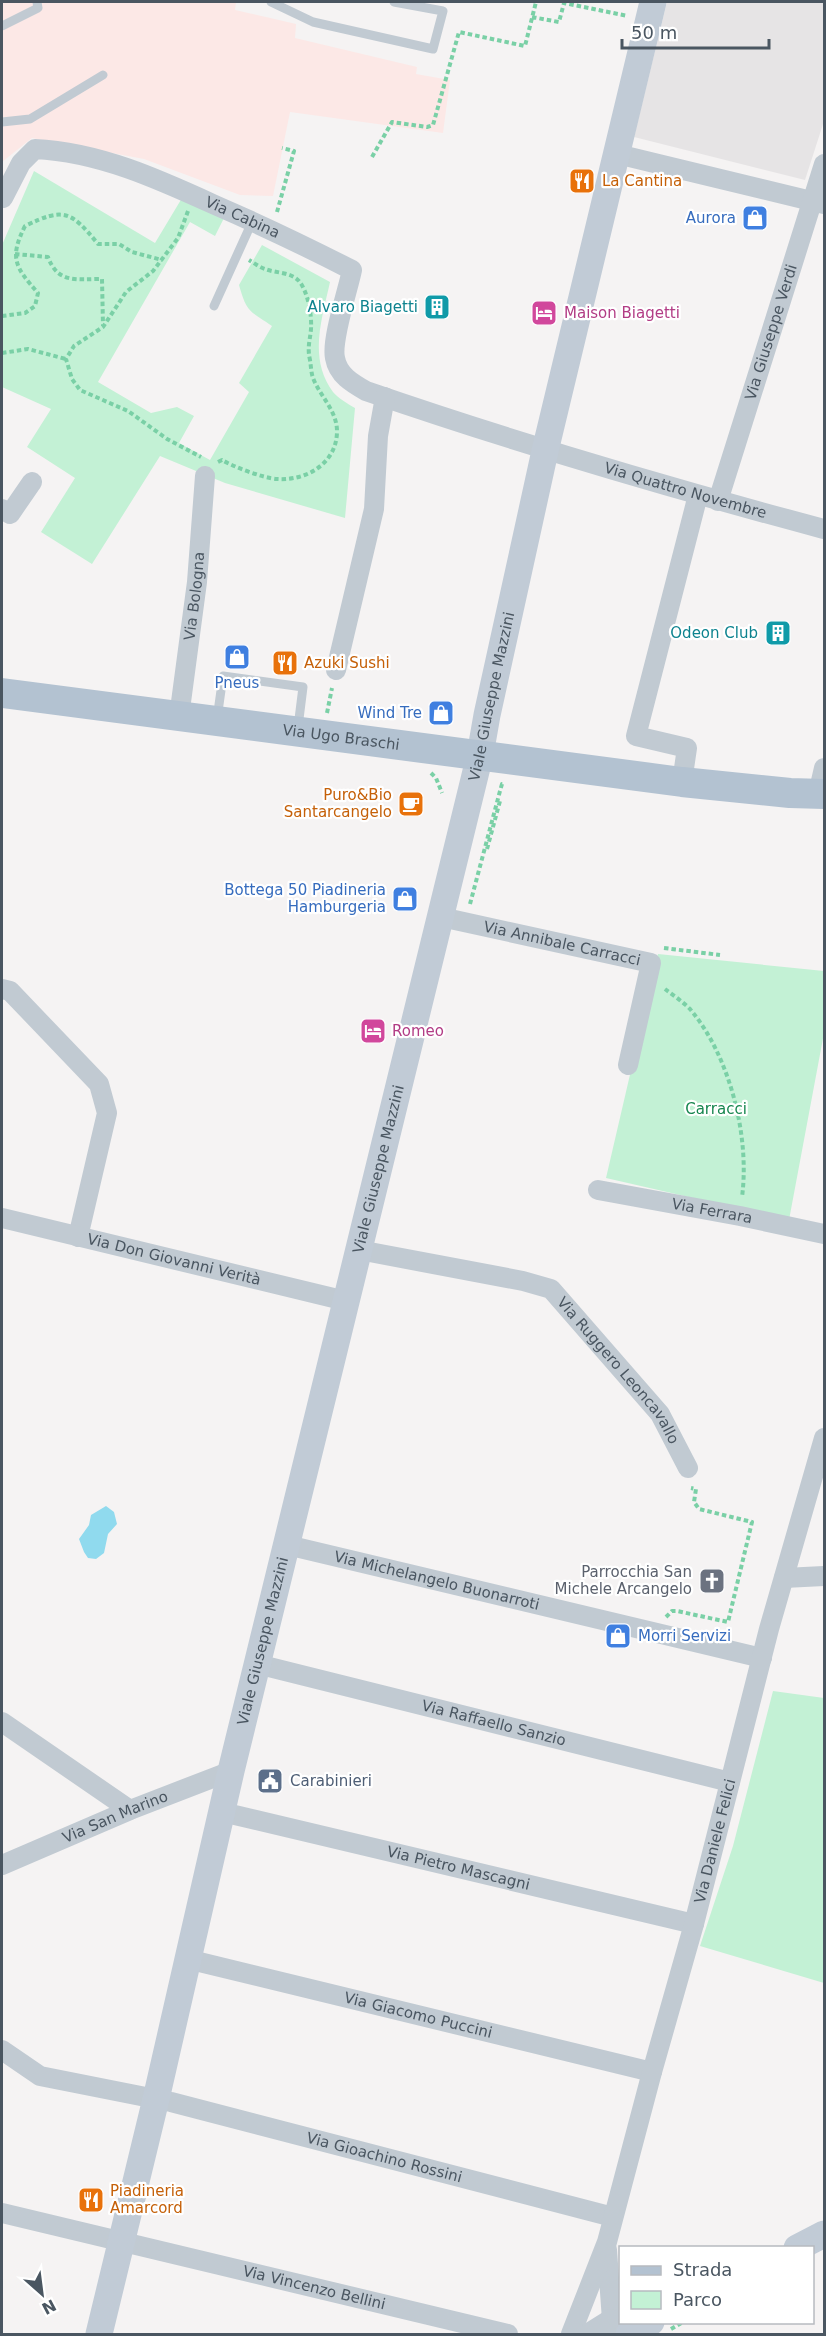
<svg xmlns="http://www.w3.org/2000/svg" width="826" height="2336" viewBox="0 0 826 2336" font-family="'DejaVu Sans',sans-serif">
	<rect width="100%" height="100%" fill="#f5f3f3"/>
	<!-- education -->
	<path fill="#e6e4e5" d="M667,2H824V121L805,180L634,137Z"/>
	<!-- medical -->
	<path fill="#fce8e6" d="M2,2H236L235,10L296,24L295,38L417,67L416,74L450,80L443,133L290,112L273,196L240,195L144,159L32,138L2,162Z"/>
	<!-- green -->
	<path fill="#c3f1d5" d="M34,171L155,243L182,198L224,218L215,236L190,222L98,382L151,413L177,407L194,416L179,443L210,460L249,392L239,383L272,326C249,310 247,313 239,285L262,245L330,282C322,319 308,358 333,392C338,398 348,404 355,408L345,518L225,483L160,456L92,564L41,532L75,478L27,447L51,409L2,387V245Z
		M658,954L824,971V1033L789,1220L606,1178Z
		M773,1691L824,1698V1983L700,1946L733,1846Z"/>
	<!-- water -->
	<path fill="#90daee" d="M106,1506L114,1512L117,1524L108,1534L104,1553L96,1559L88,1558L84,1552L79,1539L89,1525L91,1515Z"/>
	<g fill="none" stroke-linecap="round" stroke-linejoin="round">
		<!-- path -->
		<path stroke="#7ad0a6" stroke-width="4" stroke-dasharray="4.5 3" stroke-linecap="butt" d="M532,17L559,22L564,3L628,16
			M372,157L392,122L427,127L433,125L459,32L525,46L536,2
			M188,211L178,238L153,271L126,292L103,327L74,346L66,359L72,379L80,390L128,411L167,439L201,457
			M277,212L294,151L282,148
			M15,254L48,257C58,284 76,279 102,279L103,326
			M2,316L25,313L35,306L38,293C15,267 9,258 25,226C64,207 71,211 98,244H119L132,252L162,260
			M2,353L28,349L66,359
			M218,462L222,460C234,467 263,478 277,479C307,481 337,463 337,431C337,411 320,396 313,378C311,372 311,366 310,360C307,347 310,341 311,329C312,315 308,292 299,281C291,272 275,273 265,269C259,267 254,263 249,260
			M327,713L332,688
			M431,773L436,778L442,793
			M487,849L500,801
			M470,904L500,791L502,784H505
			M664,948L720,955
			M665,989C673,995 683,1002 690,1009C730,1056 750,1137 742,1197
			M666,1617L672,1611H677L728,1622L752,1522L699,1509L694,1502L696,1489L691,1488
			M671,2329L683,2322"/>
		<!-- lane -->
		<path stroke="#c1cad2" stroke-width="9" d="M271,2L313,22L433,49L443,11L394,2
			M2,26L38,8L37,2
			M2,122L30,119L103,75
			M214,306L252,222
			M217,719L223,676L303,687L298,727"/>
		<!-- street -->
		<g stroke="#c1cad2" stroke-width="20">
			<path d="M617,154L824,204"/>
			<path id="s1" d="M3,198L21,163L35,149C99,152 158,179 215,205C261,225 307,247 352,270C348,290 331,340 335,358C338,375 352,383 366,391C517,443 670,488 824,529"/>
			<path id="s2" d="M718,501L824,164"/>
			<path d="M2,509L10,514L32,482"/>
			<path d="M336,670L374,509L378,436L385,397"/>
			<path id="s3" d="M179,717L197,582L205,476"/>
			<path d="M682,782L687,748L636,736L698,495"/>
			<path d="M818,794L824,768"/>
			<path id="s4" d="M441,917L651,963L628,1065"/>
			<path d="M2,989L10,991L99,1084L107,1113L78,1237"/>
			<path id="s5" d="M598,1190L740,1216L824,1234"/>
			<path id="s6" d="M2,1218L346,1301"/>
			<path id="s7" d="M359,1250L523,1281L551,1289L660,1414L688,1468"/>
			<path id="s8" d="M287,1545L762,1658"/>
			<path d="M784,1578L824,1576"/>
			<path id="s9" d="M257,1664L730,1782"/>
			<path d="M2,1722L130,1810"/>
			<path id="s10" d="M222,1812L694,1924"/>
			<path id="s11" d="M2,1865L130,1810L231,1771"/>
			<path id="s12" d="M187,1959L652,2072"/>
			<path id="s13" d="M2,2050L40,2076L171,2102L613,2217"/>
			<path id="s14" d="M2,2213L508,2334"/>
			<path d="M607,2250L613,2334"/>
			<path id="s15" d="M571,2334L607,2242L652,2072L694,1924L769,1629L824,1438"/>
			<path d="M587,2334L611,2319"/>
		</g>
		<!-- secondary -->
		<g stroke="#c1cbd6" stroke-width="27">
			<path d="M797,2248L824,2234"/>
			<path id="s16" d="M99,2334L156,2099L231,1771L480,755L487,715L545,451L653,2"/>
			<path d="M629,2334L651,2322"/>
		</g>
		<!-- primary -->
		<path stroke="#b3c2d1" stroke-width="30" id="s17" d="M2,693L682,782L790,793L824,794"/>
	</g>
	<!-- icons -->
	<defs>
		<g id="restaurant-square" transform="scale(1.35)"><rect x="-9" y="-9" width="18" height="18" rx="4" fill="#e8710a" stroke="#fff"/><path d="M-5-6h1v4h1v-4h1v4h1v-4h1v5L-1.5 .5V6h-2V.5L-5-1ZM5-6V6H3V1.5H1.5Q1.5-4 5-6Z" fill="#fff"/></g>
		<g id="shop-square" transform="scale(1.35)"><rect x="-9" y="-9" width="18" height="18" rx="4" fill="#3f7fe0" stroke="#fff"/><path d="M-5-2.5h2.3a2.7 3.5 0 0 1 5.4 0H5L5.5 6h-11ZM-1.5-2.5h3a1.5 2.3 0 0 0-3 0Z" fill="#fff"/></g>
		<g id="building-square" transform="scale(1.35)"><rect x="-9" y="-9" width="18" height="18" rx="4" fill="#0f9aa8" stroke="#fff"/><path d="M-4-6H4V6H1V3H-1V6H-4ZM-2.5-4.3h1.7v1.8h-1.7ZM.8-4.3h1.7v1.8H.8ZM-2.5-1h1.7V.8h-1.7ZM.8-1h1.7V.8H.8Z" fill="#fff"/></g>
		<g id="hotel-square" transform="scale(1.35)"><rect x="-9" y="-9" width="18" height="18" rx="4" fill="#d1479c" stroke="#fff"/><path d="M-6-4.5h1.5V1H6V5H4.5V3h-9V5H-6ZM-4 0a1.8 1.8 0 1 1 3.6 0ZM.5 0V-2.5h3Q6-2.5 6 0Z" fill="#fff"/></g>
		<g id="cafe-square" transform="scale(1.35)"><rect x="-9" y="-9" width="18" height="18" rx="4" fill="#e8710a" stroke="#fff"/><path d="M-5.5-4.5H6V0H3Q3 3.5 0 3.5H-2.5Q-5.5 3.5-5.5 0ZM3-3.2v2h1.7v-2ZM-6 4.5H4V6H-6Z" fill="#fff"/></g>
		<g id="church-square" transform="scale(1.35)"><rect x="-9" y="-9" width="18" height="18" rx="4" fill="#6b7280" stroke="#fff"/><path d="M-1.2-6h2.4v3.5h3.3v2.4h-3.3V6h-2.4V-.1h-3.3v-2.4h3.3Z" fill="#fff"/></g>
		<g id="civic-square" transform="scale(1.35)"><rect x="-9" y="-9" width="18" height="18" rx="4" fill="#5c6f8a" stroke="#fff"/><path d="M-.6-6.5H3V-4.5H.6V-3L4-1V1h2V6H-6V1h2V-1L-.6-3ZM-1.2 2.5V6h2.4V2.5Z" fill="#fff"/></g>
	</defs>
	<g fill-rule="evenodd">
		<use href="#restaurant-square" x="582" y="181"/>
		<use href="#shop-square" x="755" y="218"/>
		<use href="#building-square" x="437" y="307"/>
		<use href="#hotel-square" x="544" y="313"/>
		<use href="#building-square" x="778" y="633"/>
		<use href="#shop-square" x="237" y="657"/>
		<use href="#restaurant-square" x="285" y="663"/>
		<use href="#shop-square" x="441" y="713"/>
		<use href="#cafe-square" x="411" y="804"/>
		<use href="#shop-square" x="405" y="899"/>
		<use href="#hotel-square" x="373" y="1031"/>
		<use href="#church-square" x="712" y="1581"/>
		<use href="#shop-square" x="618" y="1636"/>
		<use href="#civic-square" x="270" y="1781"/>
		<use href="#restaurant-square" x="91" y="2200"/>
	</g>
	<g text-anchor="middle" stroke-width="4.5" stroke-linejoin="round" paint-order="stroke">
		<!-- food labels -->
		<g font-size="15" fill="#c56008" stroke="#fff" text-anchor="start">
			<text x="602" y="186">La Cantina</text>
			<text x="304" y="668">Azuki Sushi</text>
			<text x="392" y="800" text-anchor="end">Puro&amp;Bio<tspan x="392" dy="17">Santarcangelo</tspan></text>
			<text x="110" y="2196">Piadineria<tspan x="110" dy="17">Amarcord</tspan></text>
		</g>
		<!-- street labels -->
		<g font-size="15" fill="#4a5661" stroke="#fff">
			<text dy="5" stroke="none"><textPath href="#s1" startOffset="279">Via Cabina</textPath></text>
			<text dy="5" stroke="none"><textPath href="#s2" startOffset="177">Via Giuseppe Verdi</textPath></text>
			<text dy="5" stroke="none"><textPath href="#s1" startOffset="872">Via Quattro Novembre</textPath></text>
			<text dy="5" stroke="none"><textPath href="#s3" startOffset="122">Via Bologna</textPath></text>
			<text dy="5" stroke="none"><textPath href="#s16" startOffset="1684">Viale Giuseppe Mazzini</textPath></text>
			<text dy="5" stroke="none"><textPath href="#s17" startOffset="342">Via Ugo Braschi</textPath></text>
			<text dy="5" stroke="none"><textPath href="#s4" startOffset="124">Via Annibale Carracci</textPath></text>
			<text dy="5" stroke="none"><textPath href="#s16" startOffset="1198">Viale Giuseppe Mazzini</textPath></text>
			<text dy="5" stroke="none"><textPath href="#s5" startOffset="116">Via Ferrara</textPath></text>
			<text dy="5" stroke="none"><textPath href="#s6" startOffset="177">Via Don Giovanni Verità</textPath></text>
			<text dy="5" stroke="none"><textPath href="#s7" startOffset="302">Via Ruggero Leoncavallo</textPath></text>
			<text dy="5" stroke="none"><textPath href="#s8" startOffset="154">Via Michelangelo Buonarroti</textPath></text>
			<text dy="5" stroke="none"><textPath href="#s16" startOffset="712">Viale Giuseppe Mazzini</textPath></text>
			<text dy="5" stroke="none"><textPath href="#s9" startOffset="244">Via Raffaello Sanzio</textPath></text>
			<text dy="5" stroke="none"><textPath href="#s11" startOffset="123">Via San Marino</textPath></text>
			<text dy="5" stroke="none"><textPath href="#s15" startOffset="514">Via Daniele Felici</textPath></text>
			<text dy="5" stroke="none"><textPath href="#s10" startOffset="243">Via Pietro Mascagni</textPath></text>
			<text dy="5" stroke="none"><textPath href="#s12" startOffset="238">Via Giacomo Puccini</textPath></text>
			<text dy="5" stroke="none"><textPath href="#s13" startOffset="400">Via Gioachino Rossini</textPath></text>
			<text dy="5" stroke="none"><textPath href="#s14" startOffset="321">Via Vincenzo Bellini</textPath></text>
		</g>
		<!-- shop labels -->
		<g font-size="15" fill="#366cbe" stroke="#fff" text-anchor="end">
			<text x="736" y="223">Aurora</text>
			<text x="237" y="688" text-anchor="middle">Pneus</text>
			<text x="422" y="718">Wind Tre</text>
			<text x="386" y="895">Bottega 50 Piadineria<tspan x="386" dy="17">Hamburgeria</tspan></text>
			<text x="638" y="1641" text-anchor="start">Morri Servizi</text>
		</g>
		<!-- culture labels -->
		<g font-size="15" fill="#0d838f" stroke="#fff" text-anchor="end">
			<text x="418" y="312">Alvaro Biagetti</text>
			<text x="758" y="638">Odeon Club</text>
		</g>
		<!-- hotel labels -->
		<g font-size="15" fill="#b23c85" stroke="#fff" text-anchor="start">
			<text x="564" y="318">Maison Biagetti</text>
			<text x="392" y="1036">Romeo</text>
		</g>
		<!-- park labels -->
		<g font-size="15" fill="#17864f" stroke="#fff">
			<text x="716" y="1114">Carracci</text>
		</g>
		<!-- worship labels -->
		<g font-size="15" fill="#5b616d" stroke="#fff" text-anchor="end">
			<text x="692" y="1577">Parrocchia San<tspan x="692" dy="17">Michele Arcangelo</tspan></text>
		</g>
		<!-- service labels -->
		<g font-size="15" fill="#4e5e75" stroke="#fff" text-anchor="start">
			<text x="290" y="1786">Carabinieri</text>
		</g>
	</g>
	<!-- border -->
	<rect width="826" height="2336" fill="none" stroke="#4a5661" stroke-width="6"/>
	<!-- legend -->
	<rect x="619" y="2246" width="195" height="78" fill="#ffffff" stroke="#b7bbc0" stroke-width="1.5"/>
	<rect x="631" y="2266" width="30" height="9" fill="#b3c2d1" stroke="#b7bbc0" stroke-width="1.5"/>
	<text x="673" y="2276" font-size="18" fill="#4a5661">Strada</text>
	<rect x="631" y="2291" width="30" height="18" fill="#c3f1d5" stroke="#b7bbc0" stroke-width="1.5"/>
	<text x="673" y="2306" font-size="18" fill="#4a5661">Parco</text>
	<!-- north arrow -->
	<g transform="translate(42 2294) rotate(152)" stroke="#ffffff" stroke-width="4.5" paint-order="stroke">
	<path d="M0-4.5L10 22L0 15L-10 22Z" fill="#4a5661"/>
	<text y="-9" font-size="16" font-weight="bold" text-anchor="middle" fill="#4a5661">N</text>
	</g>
	<!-- scale -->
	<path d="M622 39v9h147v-9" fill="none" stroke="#4a5661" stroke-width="3"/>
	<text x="631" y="39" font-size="18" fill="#4a5661" stroke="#ffffff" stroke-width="4.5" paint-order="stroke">50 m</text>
</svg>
